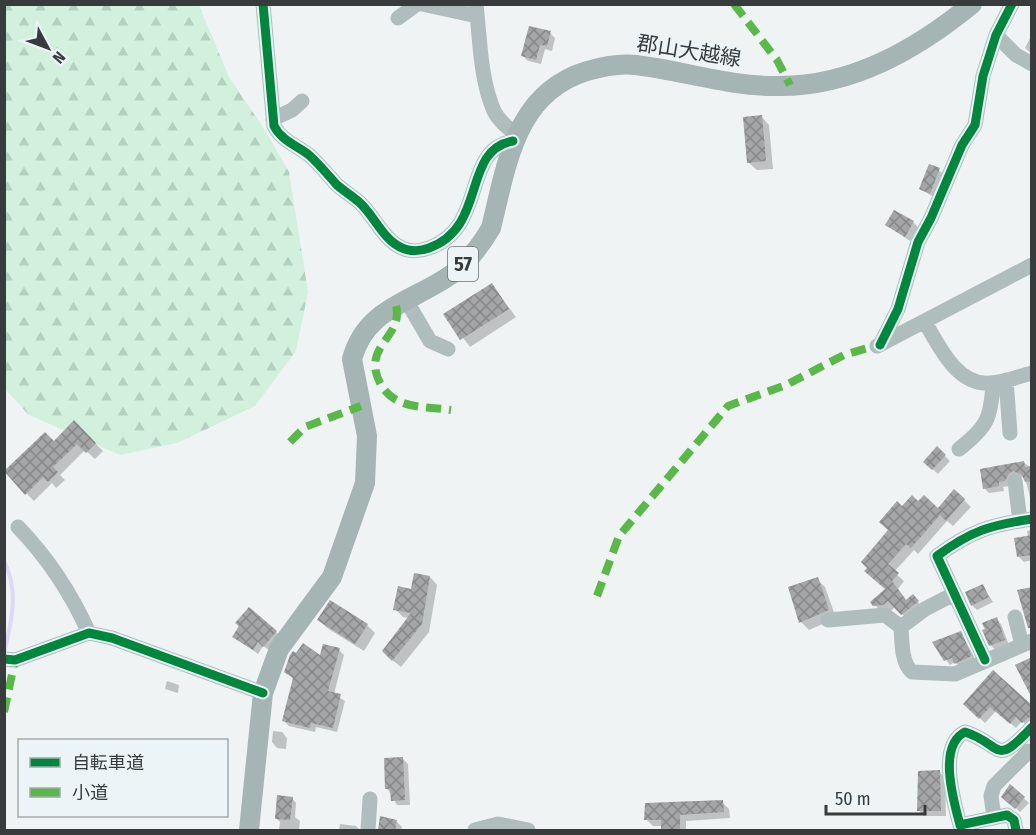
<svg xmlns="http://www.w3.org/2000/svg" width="1036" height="835" viewBox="0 0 1036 835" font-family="'Fira Sans Condensed','Noto Sans JP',sans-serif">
	<defs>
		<pattern id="forest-firs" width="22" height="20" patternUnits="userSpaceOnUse" patternTransform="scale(1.5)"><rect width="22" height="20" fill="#d1f1dd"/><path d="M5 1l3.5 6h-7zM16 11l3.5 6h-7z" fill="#b4d0bf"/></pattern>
		<pattern id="building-cross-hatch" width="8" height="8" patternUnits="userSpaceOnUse" patternTransform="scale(1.5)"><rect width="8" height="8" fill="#a3a5a6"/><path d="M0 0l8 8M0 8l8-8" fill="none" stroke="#868888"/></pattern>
	</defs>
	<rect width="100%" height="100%" fill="#eff3f4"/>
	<!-- forest -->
	<path fill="url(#forest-firs)" d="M5,5H199L229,77L265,130L289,172L308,292L296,351L255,406L177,443L120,455L29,415L5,389Z"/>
	<!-- shadow -->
	<path fill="#0003" d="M550,33L555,38L552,51L545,49L541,64L528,61L523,56Z
		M1032,34V54L1025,48Z
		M761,116L769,125L773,169L757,170L748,162Z
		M930,166L945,174L935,198L921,189Z
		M913,222L918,227L910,241L886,225Z
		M492,285L516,317L470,347L446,315Z
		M74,423L103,451L95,459L85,450L60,475L65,480L56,488L52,483L34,501L5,472L54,443Z
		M937,448L950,461L938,474L925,462Z
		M1024,463L1032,468V505L1025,478L1019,476L1010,486L1003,487L1004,491L989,493L984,488Z
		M964,500L971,507L953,526L947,521L918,554L914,550L894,572L904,581L898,589L907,601L913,596L924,609L909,621L895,607L890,612H882L872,602L886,589L889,530L902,508L919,503L938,510Z
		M1032,530V560L1024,562L1019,557L1028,537L1027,531Z
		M430,577L437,585L429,632L401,667L391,659L409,618L403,617L395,609L412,590Z
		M817,579L825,587L836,618L809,630L801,622Z
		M982,585L993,602L977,610L972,605Z
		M996,619L1001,624L1009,645L996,650L990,645Z
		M319,620L367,625L375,633L364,651L327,628Z
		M276,632L281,637L269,650L263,646L258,654L234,637Z
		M961,633L976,660L960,667L955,662L950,665L946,660Z
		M339,650L344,655L334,694L345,701L337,732L316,727L315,732L289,726L284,721L294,679L285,671Z
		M167,681L179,685L178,693L165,689Z
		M965,704L1032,707V724L1028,727L1022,721L1016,728L996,711L985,723Z
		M273,731L282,732L287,738L286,749L277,748L272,742Z
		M403,759L408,764L410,805H397L387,788Z
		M939,772L945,777L946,816H924L919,811Z
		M1010,786L1029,803L1020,812L1015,807Z
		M292,798L296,803L295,817L300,821L299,830H279L280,822L276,818Z
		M722,802L729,809L730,818L686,821V830H663V826H653L646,819Z
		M381,818L397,822L402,827L401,830H378Z
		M340,824L356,826L360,830H339Z"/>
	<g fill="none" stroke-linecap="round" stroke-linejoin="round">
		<!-- stream -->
		<path stroke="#dbd9f7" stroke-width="4" d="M4,561C20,593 11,621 4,654"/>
	</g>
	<!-- building -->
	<path fill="url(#building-cross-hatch)" d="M529,26L551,31L547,46L540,45L536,60L521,56Z
		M762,115L766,161L747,163L743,117Z
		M929,164L940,168L930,194L919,189Z
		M894,210L914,221L905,237L885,225Z
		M492,283L509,309L460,340L443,314Z
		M74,420L96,443L86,453L77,444L53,467L58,472L48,482L43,477L25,495L4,471L45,432L54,441Z
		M937,446L946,455L932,470L923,462Z
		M1024,461L1025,467L1032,466V481L1025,482L1022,475L1013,471L1009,474L1005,481L999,482V486L983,489L980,469Z
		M954,489L965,499L946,521L940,515L911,548L906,544L888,564L899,573L892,581L906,600L913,594L919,601L901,615L888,601L883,605L873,606L870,602L885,589L864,571L867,568L861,562L888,530L879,522L897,501L902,506L912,495L918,501L924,495L938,508Z
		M1032,535V555L1017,557L1014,538Z
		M414,573L430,576L422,624L392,661L382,651L411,613L393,610L398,586L411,589Z
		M818,577L829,610L799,623L788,587Z
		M983,584L989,597L971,606L965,592Z
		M1032,587V628H1028L1017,590Z
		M330,600L368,624L355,644L317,620Z
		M249,607L277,631L263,647L258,642L253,650L232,637L239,626L235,623Z
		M997,617L1005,640L989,646L982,630L985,629L982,623Z
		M961,631L972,656L954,664L952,658L944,661L932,642Z
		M303,643L320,655L323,644L340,648L328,691L341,694L333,728L311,723L310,728L282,721L293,678L284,672L290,655L293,651L296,653Z
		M1032,657V698L1015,665Z
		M993,670L1032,705V715L1022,723L1016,717L1010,724L990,707L979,719L963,704Z
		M403,757L405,800L391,801L390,789H385L384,758Z
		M940,770L941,811H917L918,771Z
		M1010,784L1025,797L1015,809L1001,797Z
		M277,795L293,797L290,820L275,819Z
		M723,800L724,812L680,815V831H661V820H644L645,803Z
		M380,816L397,820L395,831H378Z"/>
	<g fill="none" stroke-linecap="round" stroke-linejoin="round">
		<!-- minor -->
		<path stroke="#b0bdbd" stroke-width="15" d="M263,4L274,126C282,141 296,145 309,155C319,164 328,175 337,185C344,191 352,196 359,202C374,215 383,240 402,248C410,252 421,251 429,248C488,227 461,150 513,141
			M422,4L477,16
			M476,4C480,39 480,79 494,111C499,121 508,128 517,135
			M398,18L417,4
			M996,35L1016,55L1032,64
			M273,119L292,110L302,101
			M406,300L430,341L448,349
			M925,322C939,346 957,386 990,383C1004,383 1019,376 1032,373
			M880,345L898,309L918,242L931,218L962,145L975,125L983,76L996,35L1012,4
			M877,346L1032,265
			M1006,380L1010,433
			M959,449C987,427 991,419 993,383
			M1015,481L1020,521
			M18,527C49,559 71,593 89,633
			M954,594L925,609L901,627C902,640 901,663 912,672L955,674L1032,641
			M1015,617L1022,645
			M828,620L885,615L901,627
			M4,659L15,660L89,633L112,638L263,693
			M985,660L937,556C971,531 990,525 1032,519
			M994,817L991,796L994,786L1029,751
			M368,830L370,799
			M475,830L498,824L528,830
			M1016,830L1014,820L1007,815L960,825C954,802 937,746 965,732C1003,744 993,769 1032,727"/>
		<!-- major -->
		<path stroke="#a4b5b3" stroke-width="20" d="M249,830L263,693L279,649L332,577L365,483L367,436L352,359C366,307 413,302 452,274C468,262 481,245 491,228C507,164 515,93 587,71C604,66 619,63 636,65C685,71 730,87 780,86C853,86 917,49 972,4"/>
		<!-- quiet -->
		<path stroke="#58b947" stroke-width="8" stroke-dasharray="15 8" stroke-linecap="butt" d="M734,4L777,60L790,85
			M396,306C404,337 361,346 380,383C394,410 424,406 451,410
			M290,442L305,427L361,406
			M597,596L619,536L728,406L786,385L844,355L871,347
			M4,712L15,660"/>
		<!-- cycleway casing -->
		<g stroke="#ecf4f7" stroke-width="13">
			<path id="cycleway" d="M263,4L274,126C282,141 296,145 309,155C319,164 328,175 337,185C344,191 352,196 359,202C374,215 383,240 402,248C410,252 421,251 429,248C488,227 461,150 513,141
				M880,345L898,309L918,242L931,218L962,145L975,125L983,76L996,35L1012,4
				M4,659L15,660L89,633L112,638L263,693
				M985,660L937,556C971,531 990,525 1032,519
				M1016,830L1014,820L1007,815L960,825C954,802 937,746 965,732C1003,744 993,769 1032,727"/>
		</g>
		<!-- cycleway -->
		<use href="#cycleway" stroke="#00873e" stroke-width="9"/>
	</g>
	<g text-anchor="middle" stroke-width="6" stroke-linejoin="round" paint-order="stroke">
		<!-- shield labels -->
		<rect fill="#ecf4f7" stroke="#6e7274" stroke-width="1.5" x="448" y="247" width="30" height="34" rx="4.5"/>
		<g font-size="20" font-weight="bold" fill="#383b3c">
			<text x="463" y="271">57</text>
		</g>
		<!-- street labels -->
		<g font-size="21" fill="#383b3c" stroke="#ecf4f7">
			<text transform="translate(689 51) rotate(9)" y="7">郡山大越線</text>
		</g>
	</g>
	<!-- border -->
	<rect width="1036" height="835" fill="none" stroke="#383b3c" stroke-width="12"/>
	<!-- legend -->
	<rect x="18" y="739" width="210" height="78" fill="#ecf4f7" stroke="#a4aaac" stroke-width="1.5"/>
	<rect x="30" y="758" width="30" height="9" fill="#00873e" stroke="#a4aaac" stroke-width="1.5"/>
	<text x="72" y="769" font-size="18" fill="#383b3c">自転車道</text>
	<rect x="30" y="788" width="30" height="9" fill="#58b947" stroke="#a4aaac" stroke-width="1.5"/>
	<text x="72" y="799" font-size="18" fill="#383b3c">小道</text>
	<!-- north arrow -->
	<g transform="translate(48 48) rotate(131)" stroke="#ecf4f7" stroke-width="4.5" paint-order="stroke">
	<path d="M0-4.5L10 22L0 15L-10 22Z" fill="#383b3c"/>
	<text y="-9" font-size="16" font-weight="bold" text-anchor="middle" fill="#383b3c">N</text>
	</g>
	<!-- scale -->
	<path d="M826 805v9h99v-9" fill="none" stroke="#383b3c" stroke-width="3"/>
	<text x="835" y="805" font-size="18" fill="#383b3c" stroke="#ecf4f7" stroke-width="4.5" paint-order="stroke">50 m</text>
</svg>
